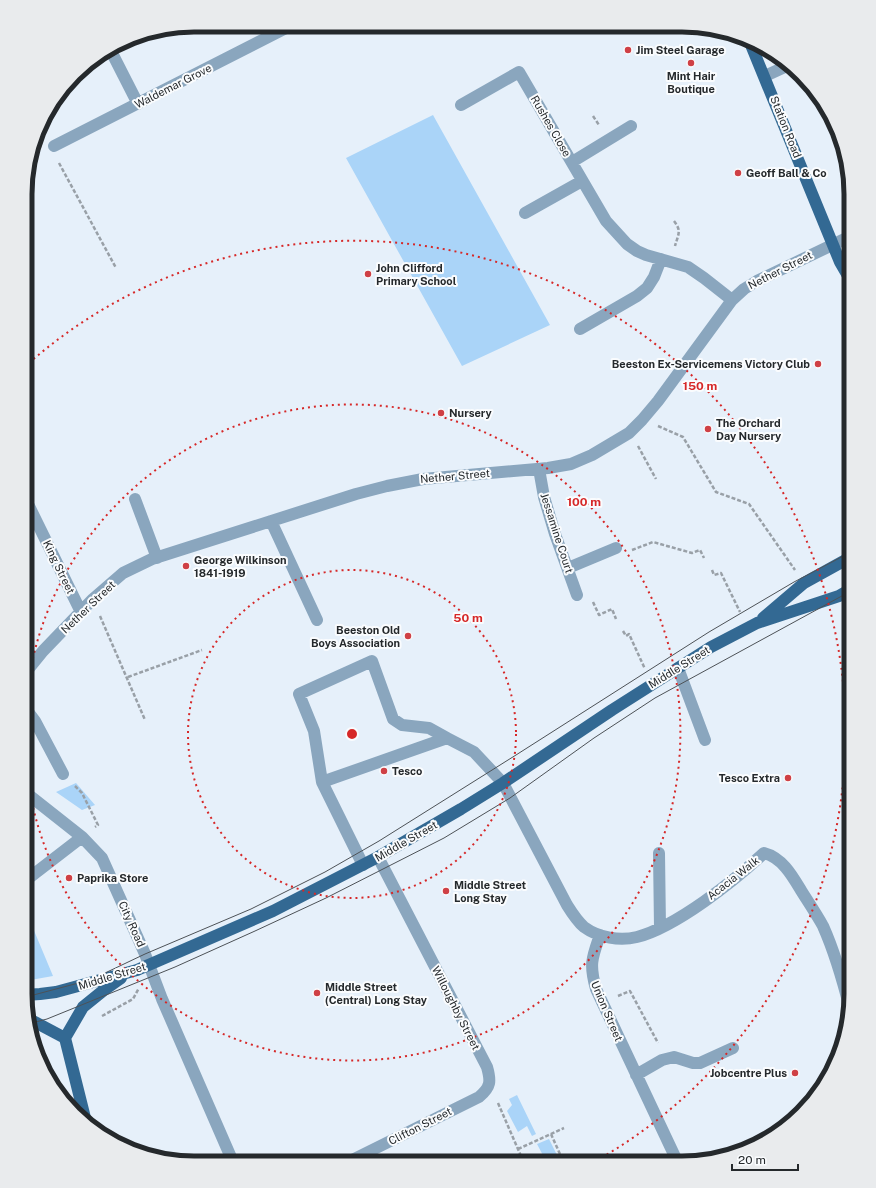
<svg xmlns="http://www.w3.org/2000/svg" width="876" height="1188" viewBox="0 0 876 1188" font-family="'Public Sans',sans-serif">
	<rect width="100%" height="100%" fill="#e6f0fa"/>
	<!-- green -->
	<path fill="#aad4f8" d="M433,115L550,325L462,366L346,158Z
		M76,783L95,805L82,810L56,792Z
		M25,909L53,976L25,981Z
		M517,1095L536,1134L532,1136L527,1126L518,1132L507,1111L512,1105L509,1099Z
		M549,1139L561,1163H547L537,1144Z"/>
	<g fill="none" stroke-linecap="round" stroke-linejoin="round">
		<!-- path -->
		<path stroke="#99a0a7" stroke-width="2.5" stroke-dasharray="4 2" stroke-linecap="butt" d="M593,116L599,125
			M59,163L116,268
			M674,221C682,231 678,235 675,246
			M658,426L683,437L716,492L749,504L795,570
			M638,446L656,479
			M632,550L653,542L692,553L700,550L704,558
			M712,570L714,575L721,573L740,612
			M593,602L599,615L612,609L616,619
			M100,616L145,720
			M623,631L626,636L629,634L645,669
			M128,677L202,650
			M75,786L82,793L98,825L95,827
			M618,996L630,991L658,1043
			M102,1016L133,999L139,988
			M498,1103L524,1163
			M551,1134L564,1163
			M518,1149L564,1128
			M530,1163L532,1161L533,1163"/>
		<!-- minor -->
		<path stroke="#8aa6be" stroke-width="12" d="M565,26L566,28
			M111,51L138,104
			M765,76L789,65
			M461,105L519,72L606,221L627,244L637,251L646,255L688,267L704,278L732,300
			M54,146L292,25
			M572,162L631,126
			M525,213L582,181
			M580,329L637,296L647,288L654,277L661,259
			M539,469L544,497L555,534L577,595
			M135,499L157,558
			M26,500L81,612
			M271,521L317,620
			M568,568L616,548
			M678,668L705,740
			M26,672L43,651L93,599L123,573L152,559L356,494L387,486L423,479L548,468L571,464L592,455L629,433L642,420L658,401L732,300L744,289L757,281L851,236
			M26,709L35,721L63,774
			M322,782L314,731L299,694L372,661L393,719L402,725L429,728L447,738
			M25,792L82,837L102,858L145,954L162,999L233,1162
			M659,853L660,928
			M363,865L322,782L447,738L474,752L503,783L567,905C572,913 577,921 584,927C599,938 620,941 637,937C676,927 734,881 764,853C783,858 793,877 802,892C809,903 817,915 823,926C835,953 843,981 850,1009
			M25,881L82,837
			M600,935C592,958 589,964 596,989L678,1163
			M636,1075L662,1060L674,1057L693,1063H700L733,1048
			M348,1162L479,1097C491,1087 491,1081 487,1067L378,857"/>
		<!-- major -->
		<path stroke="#336993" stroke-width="12" d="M749,40L840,262L851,281
			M763,618L804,583L851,557
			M25,995L40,994L56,992L137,970L273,911L378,857L461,809L503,783L612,710L711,647L757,623L839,596L851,589
			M31,1020L65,1038
			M86,1122L65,1038L83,1007L104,990L121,978"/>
		<!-- tram -->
		<path stroke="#4d5257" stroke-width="1" d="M26,997L86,981L105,973L145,954L251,909L325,872L379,841L516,755L709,632L794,582L851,552
			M32,1023L47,1019L175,967L255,931L326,898L444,838L510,798L594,738L655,698L851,591"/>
	</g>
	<!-- distance rings -->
	<g fill="none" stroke="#d62828" stroke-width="2" stroke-dasharray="2 4">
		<circle cx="352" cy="734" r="164"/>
		<path d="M26 700A328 328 0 1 1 26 765"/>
		<path d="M29 363A492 492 0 1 1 594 1162"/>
	</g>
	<!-- markers -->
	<g fill="#cf4045" stroke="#fafcfe" stroke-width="1.5">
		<circle cx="628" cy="50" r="4"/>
		<circle cx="691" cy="63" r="4"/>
		<circle cx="738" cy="173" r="4"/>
		<circle cx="368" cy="274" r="4"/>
		<circle cx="818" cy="364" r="4"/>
		<circle cx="441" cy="413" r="4"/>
		<circle cx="708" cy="429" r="4"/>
		<circle cx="186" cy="566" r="4"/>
		<circle cx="408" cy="636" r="4"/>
		<circle cx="384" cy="771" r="4"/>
		<circle cx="788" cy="778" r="4"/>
		<circle cx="69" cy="878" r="4"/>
		<circle cx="446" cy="891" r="4"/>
		<circle cx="317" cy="993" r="4"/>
		<circle cx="795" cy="1073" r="4"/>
	</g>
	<g text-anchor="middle" stroke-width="4" stroke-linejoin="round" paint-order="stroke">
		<!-- poi labels -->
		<g font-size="11" font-weight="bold" fill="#25292c" stroke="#fafcfe" text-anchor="start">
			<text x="636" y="54">Jim Steel Garage</text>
			<text x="691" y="80" text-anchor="middle">Mint Hair<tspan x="691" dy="13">Boutique</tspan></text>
			<text x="746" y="177">Geoff Ball &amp; Co</text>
			<text x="376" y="272">John Clifford<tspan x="376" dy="13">Primary School</tspan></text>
			<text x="810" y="368" text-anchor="end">Beeston Ex-Servicemens Victory Club</text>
			<text x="449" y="417">Nursery</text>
			<text x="716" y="427">The Orchard<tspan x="716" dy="13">Day Nursery</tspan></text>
			<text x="194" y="564">George Wilkinson<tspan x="194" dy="13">1841-1919</tspan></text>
			<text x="400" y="634" text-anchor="end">Beeston Old<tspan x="400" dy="13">Boys Association</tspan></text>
			<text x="392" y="775">Tesco</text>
			<text x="780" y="782" text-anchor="end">Tesco Extra</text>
			<text x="77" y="882">Paprika Store</text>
			<text x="454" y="889">Middle Street<tspan x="454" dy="13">Long Stay</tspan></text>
			<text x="325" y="991">Middle Street<tspan x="325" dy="13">(Central) Long Stay</tspan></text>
			<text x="787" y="1077" text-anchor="end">Jobcentre Plus</text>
		</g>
		<!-- street labels -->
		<g font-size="11" fill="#25292c" stroke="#fafcfe">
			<text transform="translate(173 86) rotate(-27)" y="4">Waldemar Grove</text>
			<text transform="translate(551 126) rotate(60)" y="4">Rushes Close</text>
			<text transform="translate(786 127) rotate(68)" y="4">Station Road</text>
			<text transform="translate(780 270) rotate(-27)" y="4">Nether Street</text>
			<text transform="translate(455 476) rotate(-5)" y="4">Nether Street</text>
			<text transform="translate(557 533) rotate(72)" y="4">Jessamine Court</text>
			<text transform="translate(59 567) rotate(64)" y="4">King Street</text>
			<text transform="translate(88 607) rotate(-44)" y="4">Nether Street</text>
			<text transform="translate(679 667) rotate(-32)" y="4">Middle Street</text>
			<text transform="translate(406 841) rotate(-30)" y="4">Middle Street</text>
			<text transform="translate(733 878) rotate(-38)" y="4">Acacia Walk</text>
			<text transform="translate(132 924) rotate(66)" y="4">City Road</text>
			<text transform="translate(112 976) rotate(-17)" y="4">Middle Street</text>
			<text transform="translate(456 1008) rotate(63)" y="4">Willoughby Street</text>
			<text transform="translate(607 1011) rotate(67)" y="4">Union Street</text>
			<text transform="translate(420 1126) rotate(-27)" y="4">Clifton Street</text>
		</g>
	</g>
	<!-- crop -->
	<path d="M0 0H876V1188H0ZM194 32H682A162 162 0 0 1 844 194V994A162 162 0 0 1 682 1156H194A162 162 0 0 1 32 994V194A162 162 0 0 1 194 32Z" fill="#e9ebed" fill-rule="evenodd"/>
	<path fill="none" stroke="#25292c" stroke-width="5" d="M194 32H682A162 162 0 0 1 844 194V994A162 162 0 0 1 682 1156H194A162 162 0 0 1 32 994V194A162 162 0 0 1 194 32Z"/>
	<circle cx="352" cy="734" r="6" fill="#d62828" stroke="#fafcfe" stroke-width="2"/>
	<g font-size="12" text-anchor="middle" font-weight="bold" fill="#d62828" stroke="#fafcfe" stroke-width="4" stroke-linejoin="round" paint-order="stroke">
		<text x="700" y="390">150 m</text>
		<text x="584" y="506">100 m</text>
		<text x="468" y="622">50 m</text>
	</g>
	<!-- scale -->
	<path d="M732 1164v6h66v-6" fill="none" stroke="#25292c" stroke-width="2"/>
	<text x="738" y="1164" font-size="12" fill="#25292c" stroke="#fafcfe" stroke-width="3" paint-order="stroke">20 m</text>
</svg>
